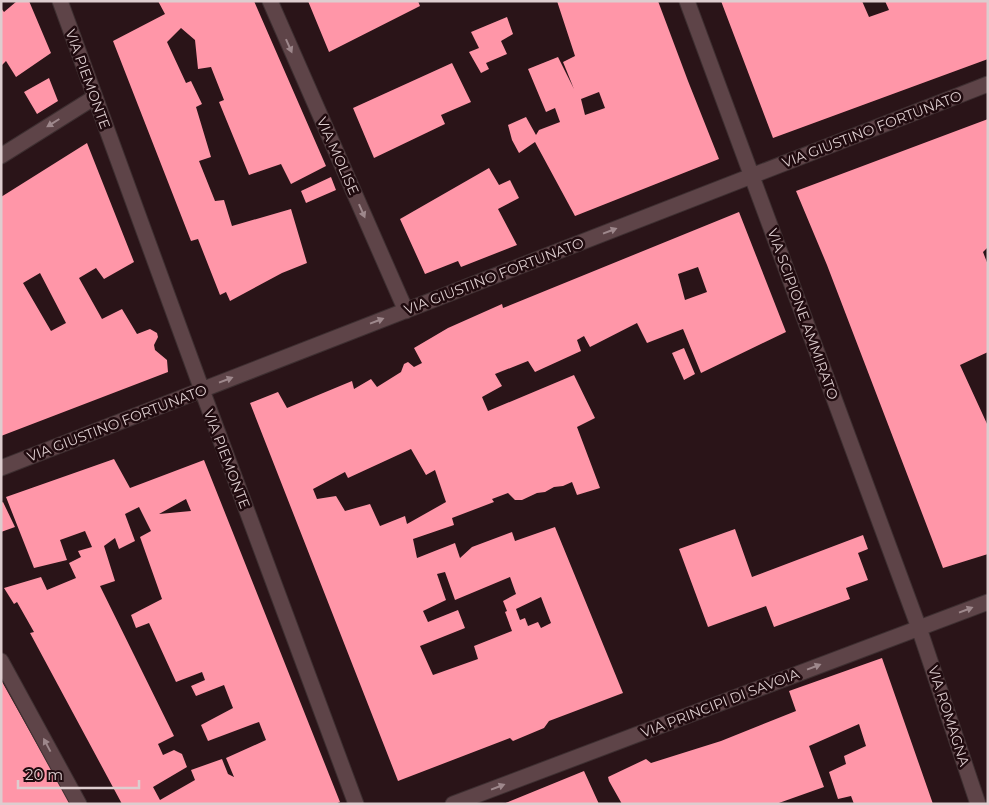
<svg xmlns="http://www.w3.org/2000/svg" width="989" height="805" viewBox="0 0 989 805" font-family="Montserrat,sans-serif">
	<rect width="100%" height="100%" fill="#2a1418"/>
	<!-- building -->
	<path fill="#ff96a8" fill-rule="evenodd" d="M17,1H29L51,53L16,77L6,61L1,66V8L4,12Z
		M158,1H254L326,166L291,184L281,164L249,175L219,102L224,100L211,67L198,69L195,40L181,28L167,42L186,83L191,81L202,104L196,107L211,157L199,161L215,201L224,200L232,226L291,209L307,263L282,273L230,301L226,292L220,295L198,239L191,241L113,41L165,14Z
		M308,1H418L420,6L329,52Z
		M557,1H658L688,81L719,159L575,216L535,142L519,153L512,140L508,125L526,117L536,135L539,130L560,122L555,108L546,112L528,69L558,57L574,89L563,62L575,56ZM599,92L605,108L585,115L581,99Z
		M721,1H862L869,17L889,10L885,1H988V59L773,138Z
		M507,17L513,34L501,41L507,54L486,63L489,69L481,73L469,52L479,48L471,32Z
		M452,63L471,102L441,115L445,124L374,158L353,108Z
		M49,78L58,101L37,114L24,92Z
		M988,119V247L983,252L988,265V352L960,365L988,426V554L943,568L827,265L796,191Z
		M87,143L134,262L104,279L96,268L79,278L102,319L122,309L137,334L150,329L157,333L158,337L154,345L155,350L167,360L168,372L1,436V197ZM40,273L66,323L51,331L23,283Z
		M489,168L499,185L510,180L519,198L498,209L517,245L461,267L458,261L425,274L400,219Z
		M331,177L336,190L306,203L301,191Z
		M739,212L786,332L701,373L683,329L647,343L637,323L590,347L584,336L577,340L581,351L535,372L528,361L495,374L502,386L482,397L488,411L574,375L595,418L577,427L600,488L577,495L572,482L563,486L554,487L545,492L537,493L522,500H515L508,493L492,499L494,502L452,518L454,525L413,539L417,558L455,543L460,558L472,547L512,532L515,541L555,527L623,693L549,721L544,728L513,741L510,738L398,781L250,403L278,392L287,408L352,381L354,389L371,379L377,387L401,372L404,364L408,362L414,367L422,363L414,348L448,328L502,304L503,308ZM698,267L707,292L685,300L678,274ZM411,449L426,475L435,470L446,502L407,524L405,516L380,526L370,504L345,511L336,496L317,499L313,489L345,472L348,478ZM445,572L455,600L510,577L516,594L503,601L507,611L505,612L512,631L474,646L478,659L433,675L420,646L465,628L458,610L428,622L423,611L446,600L437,574ZM541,597L551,623L541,628L538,622L528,626L525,618L520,620L516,609Z
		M684,348L695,374L684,380L672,353Z
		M114,459L130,488L204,460L340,802L335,804H122L30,633L34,632L17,602L14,604L4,588L41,577L47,590L76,578L69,563L81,557L78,551L92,547L85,531L60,540L67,560L34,568L6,497ZM186,499L191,511L159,514ZM139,507L151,531L140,537L162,599L131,615L136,628L149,623L176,682L202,672L205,680L191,686L196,696L224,685L233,708L201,725L208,741L259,722L266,740L226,758L234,777L228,774L222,759L191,770L195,780L160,800L153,787L187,767L182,754L174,750L163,755L158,744L174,736L100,586L115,581L104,546L115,538L119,549L135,541L125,514Z
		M3,502L15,527L1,532V503Z
		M735,529L752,577L863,535L868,549L858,553L868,580L846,588L850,599L774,627L766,606L708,627L679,549Z
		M882,658L933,804H854L851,796L838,799L829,772L846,764L844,756L866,746L859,724L809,746L824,787L776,804H622L609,781L608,777L646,759L651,763L721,741L796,711L789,691Z
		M1,680L70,803L1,804Z
		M584,771L599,804H503Z"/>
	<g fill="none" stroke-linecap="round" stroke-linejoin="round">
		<!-- minor casing -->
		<g stroke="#3e2f31" stroke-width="17">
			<path id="minor" d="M60,1L202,390L356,804
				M270,1L406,311
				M687,1L919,628L978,804
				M1,156L95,97
				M1,468L988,84
				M1,661L79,804
				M453,804L988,602"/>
		</g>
		<!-- minor -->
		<use href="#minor" stroke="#5e4448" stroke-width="15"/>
	</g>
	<!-- one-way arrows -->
	<defs><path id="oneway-solid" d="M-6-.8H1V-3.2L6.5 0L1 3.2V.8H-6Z" transform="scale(1.25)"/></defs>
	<g fill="#9e888c">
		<use href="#oneway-solid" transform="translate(289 46) rotate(66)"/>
		<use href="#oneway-solid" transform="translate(53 123) rotate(148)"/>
		<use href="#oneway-solid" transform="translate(362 211) rotate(66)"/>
		<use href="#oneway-solid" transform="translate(610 231) rotate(-21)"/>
		<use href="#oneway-solid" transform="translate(377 321) rotate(-21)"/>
		<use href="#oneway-solid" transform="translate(226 380) rotate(-21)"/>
		<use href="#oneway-solid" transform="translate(966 610) rotate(-21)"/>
		<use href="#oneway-solid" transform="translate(814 667) rotate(-21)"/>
		<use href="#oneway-solid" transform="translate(47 745) rotate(-118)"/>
		<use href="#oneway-solid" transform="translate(498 787) rotate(-21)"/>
	</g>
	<g text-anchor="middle" stroke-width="5" stroke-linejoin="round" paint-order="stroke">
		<!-- street labels -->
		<g font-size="14" fill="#ddcdcf" stroke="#200b0f">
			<text transform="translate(88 79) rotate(70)" y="5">VIA PIEMONTE</text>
			<text transform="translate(872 129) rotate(-21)" y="5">VIA GIUSTINO FORTUNATO</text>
			<text transform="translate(338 156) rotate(66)" y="5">VIA MOLISE</text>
			<text transform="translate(494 276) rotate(-21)" y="5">VIA GIUSTINO FORTUNATO</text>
			<text transform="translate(803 314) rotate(70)" y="5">VIA SCIPIONE AMMIRATO</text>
			<text transform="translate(117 423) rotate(-21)" y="5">VIA GIUSTINO FORTUNATO</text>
			<text transform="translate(227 459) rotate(69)" y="5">VIA PIEMONTE</text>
			<text transform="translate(720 703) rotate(-21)" y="5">VIA PRINCIPI DI SAVOIA</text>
			<text transform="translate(949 716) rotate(72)" y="5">VIA ROMAGNA</text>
		</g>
	</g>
	<!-- border -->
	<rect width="989" height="805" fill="none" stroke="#ddcdcf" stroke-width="5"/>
	<!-- scale -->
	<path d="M18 780v8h121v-8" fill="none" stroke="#ddcdcf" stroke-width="2.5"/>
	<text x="25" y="780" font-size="15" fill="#ddcdcf" stroke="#200b0f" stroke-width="4" paint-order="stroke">20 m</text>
</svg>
